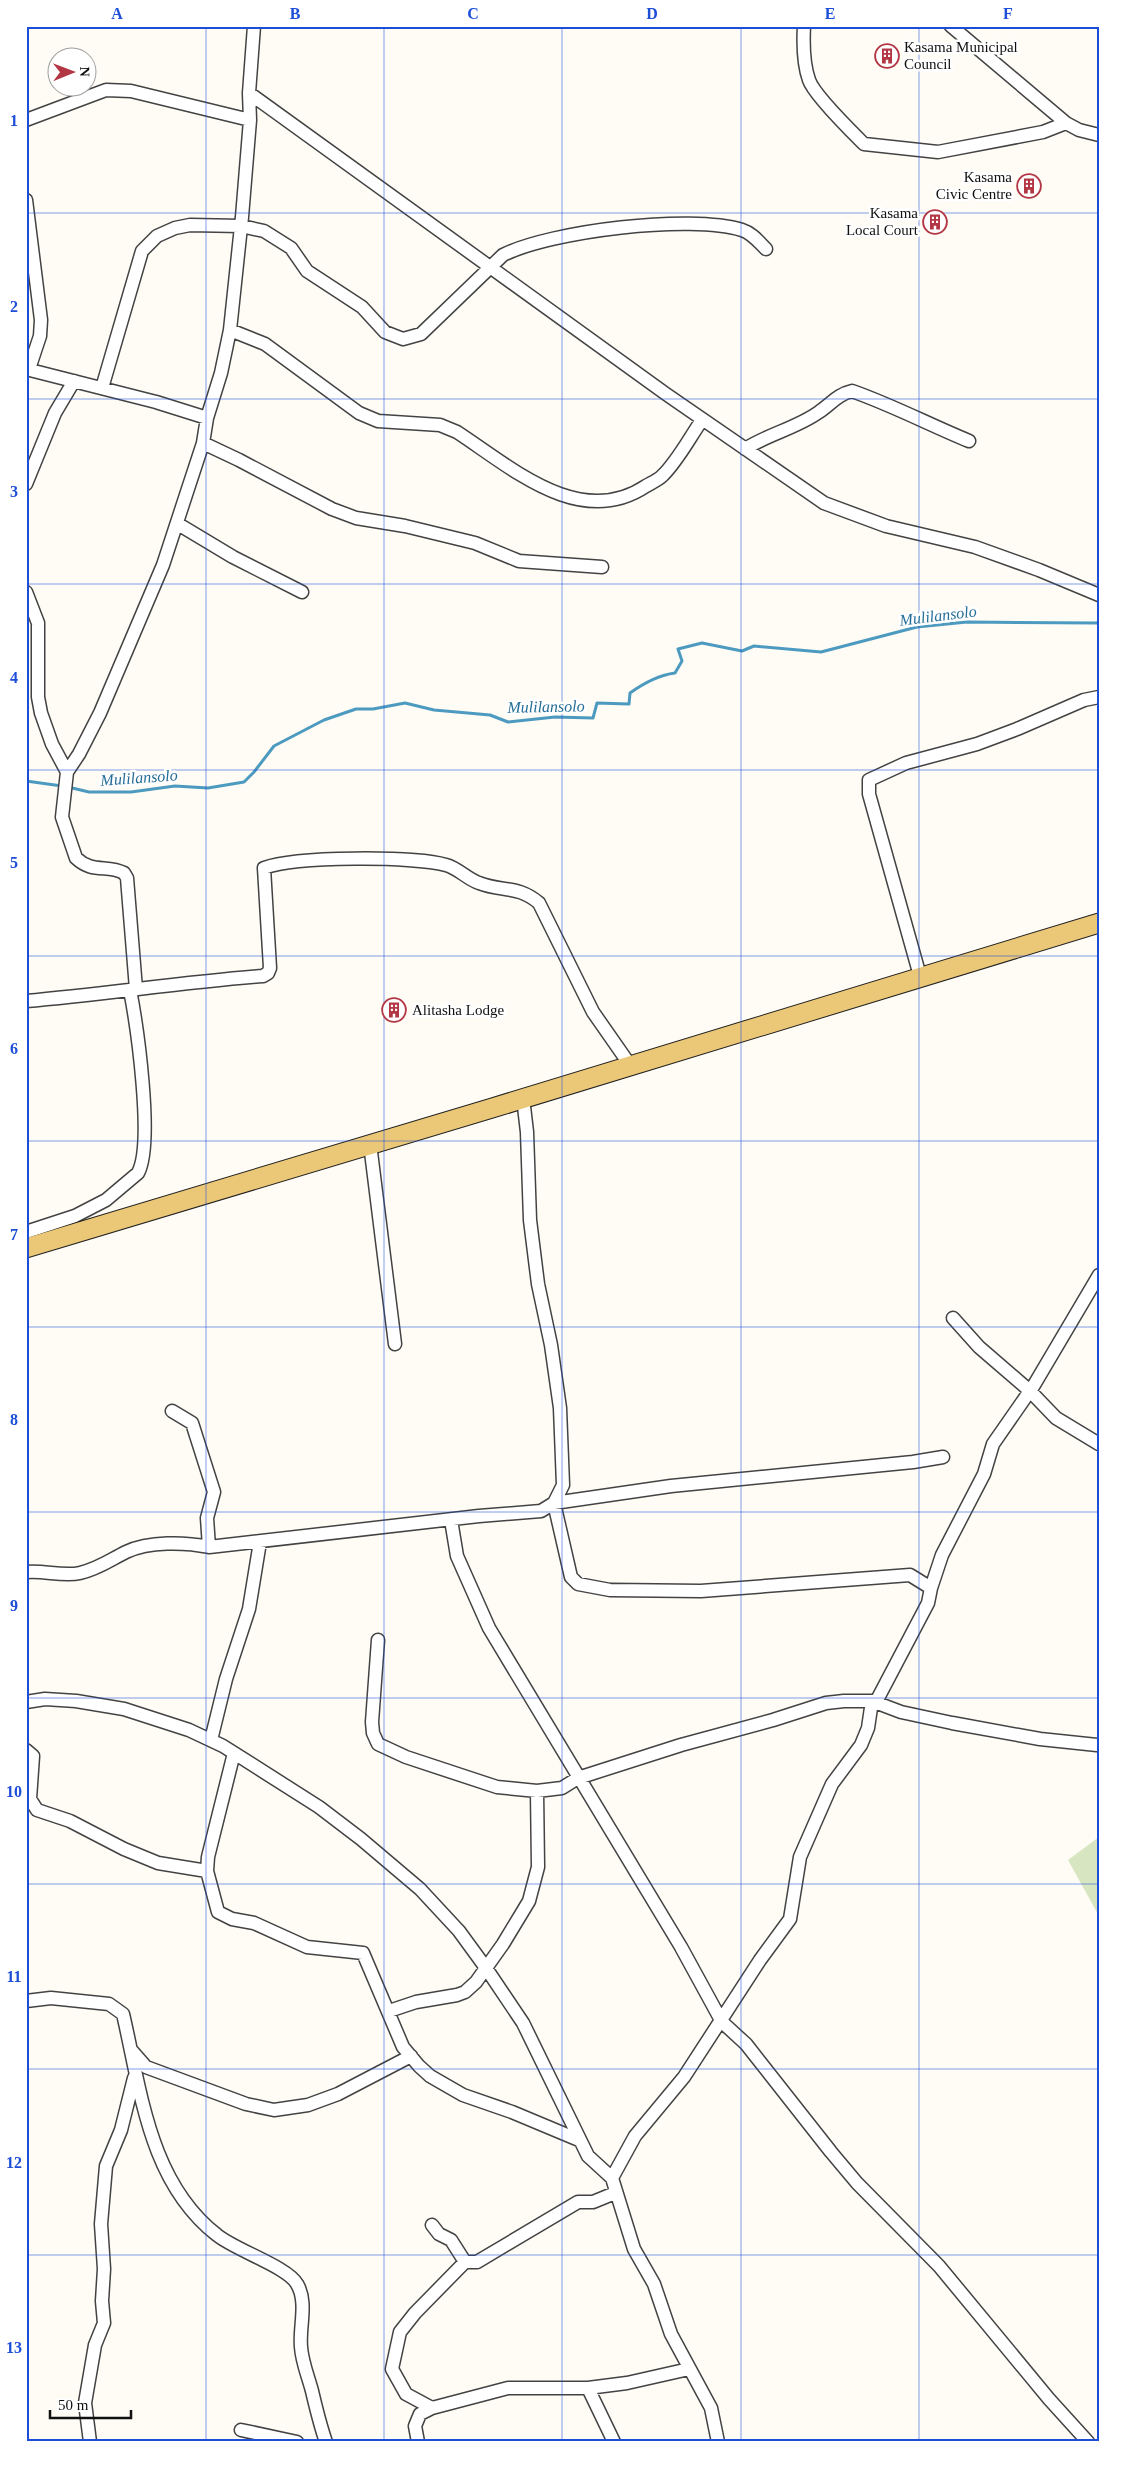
<svg xmlns="http://www.w3.org/2000/svg" width="1125" height="2468" viewBox="0 0 1125 2468" font-family="'Times New Roman',serif">
	<rect width="100%" height="100%" fill="#fefcf5"/>
	<!-- green -->
	<path fill="#d7e6c1" d="M1099,1837V1916L1068,1860Z"/>
	<g fill="none" stroke-linecap="round" stroke-linejoin="round">
		<!-- stream -->
		<path stroke="#4d9ac0" stroke-width="3" d="M26,781L62,786
			M68,787L89,792H131L175,786L208,788L244,782L254,772L274,746L324,720L356,709H373L405,703L434,710L490,715L508,722L555,717L593,718L597,703L629,704L630,693C644,683 659,675 675,673L682,661L678,649L702,643L742,651L754,646L821,652L917,627L967,622L1097,623L1099,621"/>
		<!-- street casing -->
		<g stroke="#434343" stroke-width="15">
			<path id="street" d="M804,26C803,44 803,63 809,80C814,95 851,131 864,144L938,152L1043,132L1066,123
				M951,26L1066,123L1079,130L1099,135
				M249,93L666,394L824,503L886,526L975,547L1039,570L1099,595
				M26,120L106,90L131,91L250,120
				M26,200L41,320L40,336L29,369
				M230,330L265,344L359,413L378,421L440,425L457,432C512,468 580,530 646,486C651,483 658,480 662,476C677,462 690,437 702,420
				M26,369L156,402L207,418
				M102,388L142,251L157,236L175,228L190,225L241,226L264,231L291,248L307,271L362,307L385,332L403,339L421,334L503,255C551,231 690,214 742,230C752,233 759,242 766,249
				M203,443L239,460L332,509L356,518L405,526L475,543L519,561L602,567
				M745,449C768,434 797,428 819,412C831,404 838,394 852,391C892,405 930,425 969,441
				M26,484L55,413L74,381
				M178,524L233,557L302,592
				M26,592L38,623V697L41,713L52,744L67,772
				M920,976L869,794V780L906,763L977,744L1017,729L1084,700L1099,697
				M136,989L127,878L124,873C107,864 93,874 76,858L62,817L67,772L79,754L100,713L163,565L203,443L207,418L221,373L230,330L242,217L250,120L249,93L254,26
				M26,1001C106,994 184,982 263,976L268,973L270,968L264,868C296,856 413,856 446,865C458,868 467,879 479,883C502,892 518,885 539,903L593,1012L630,1065
				M523,1098L527,1132L530,1220L538,1284L551,1345L560,1408L563,1485L554,1503L571,1577L578,1584L610,1590L701,1591L910,1575L931,1588L928,1603L877,1700L872,1701L868,1728L861,1745L832,1784L800,1857L790,1919L760,1960L684,2077L635,2136L612,2178
				M370,1144L395,1344
				M26,1232L75,1216L106,1200L138,1173C154,1143 137,1026 130,990
				M953,1318L979,1347L1030,1391L1056,1418L1099,1444
				M172,1411L192,1423L214,1492L207,1518L209,1547
				M451,1520L457,1556L489,1628L681,1947L722,2022L746,2044L831,2152L857,2183L939,2266L1049,2399L1088,2442
				M26,1572C44,1570 63,1577 80,1573C98,1569 110,1560 126,1552C149,1541 185,1542 209,1547L479,1516L541,1511L554,1503L671,1486L913,1462L943,1457
				M931,1588L942,1555L984,1474L993,1444L1034,1385L1099,1275
				M378,1640L372,1722L373,1733L378,1744L406,1757L497,1787L537,1791L562,1788L578,1778L681,1745L773,1720L826,1703L844,1701H872L901,1712L952,1723L1040,1739L1097,1745
				M26,1702L45,1699L76,1701L124,1709L189,1730L223,1746L319,1807L361,1839L420,1889L459,1931L486,1968L523,2023L588,2156L612,2178L634,2249L654,2284L671,2334L711,2408L718,2442
				M211,1740L226,1679L249,1609L260,1542
				M26,1750L33,1756L30,1799L37,1810L70,1821L124,1849L158,1863L207,1871
				M234,1753L208,1857L207,1871L218,1912L232,1919L254,1923L307,1947L363,1953L403,2047L419,2066L430,2076L463,2095L512,2112L579,2140
				M26,2001L51,1998L109,2004L123,2014C141,2091 149,2182 217,2235C235,2250 288,2267 297,2284C308,2302 299,2327 301,2347C302,2362 308,2376 312,2391C316,2408 320,2425 326,2442
				M389,2011L416,2002L457,1995L465,1992L476,1982L503,1944L529,1901L538,1867L537,1791
				M132,2051L146,2067L246,2104L274,2110L308,2105L338,2094L411,2056
				M432,2225L439,2234L451,2240L465,2262H477L578,2202H593L615,2193
				M588,2388L614,2442
				M432,2408L406,2394L392,2369L400,2332L415,2313L465,2262
				M241,2430L297,2442
				M90,2442L85,2403L95,2345L104,2323L102,2301L104,2269L101,2224L106,2166L121,2130L134,2078
				M418,2442L415,2426L420,2414L432,2408L508,2388H588L627,2383L689,2369"/>
		</g>
		<!-- primary casing -->
		<g stroke="#212121" stroke-width="21">
			<path id="primary" d="M26,1248C384,1141 742,1033 1099,923"/>
		</g>
		<!-- street -->
		<use href="#street" stroke="#fff" stroke-width="12"/>
		<!-- primary -->
		<use href="#primary" stroke="#ebc778" stroke-width="19"/>
	</g>
	<!-- grid -->
	<path fill="none" stroke="#1d4ed8" stroke-width="1" stroke-opacity="0.55" d="M206,26V2442M384,26V2442M562,26V2442M741,26V2442M919,26V2442M26,213H1099M26,399H1099M26,584H1099M26,770H1099M26,956H1099M26,1141H1099M26,1327H1099M26,1512H1099M26,1698H1099M26,1884H1099M26,2069H1099M26,2255H1099"/>
	<!-- icons -->
	<defs>
		<g id="building-ring" transform="scale(1.25)"><circle r="9.5" fill="#fff" stroke="#b33644" stroke-width="1.5"/><path d="M-4-6H4V6H1V3H-1V6H-4ZM-2.5-4.3h1.7v1.8h-1.7ZM.8-4.3h1.7v1.8H.8ZM-2.5-1h1.7V.8h-1.7ZM.8-1h1.7V.8H.8Z" fill="#b33644"/></g>
	</defs>
	<g fill-rule="evenodd">
		<use href="#building-ring" x="887" y="56"/>
		<use href="#building-ring" x="1029" y="186"/>
		<use href="#building-ring" x="935" y="222"/>
		<use href="#building-ring" x="394" y="1010"/>
	</g>
	<g text-anchor="middle" stroke-width="5" stroke-linejoin="round" paint-order="stroke">
		<!-- poi labels -->
		<g font-size="15" fill="#101010" stroke="#fff" text-anchor="start">
			<text x="904" y="52">Kasama Municipal<tspan x="904" dy="17">Council</tspan></text>
			<text x="1012" y="182" text-anchor="end">Kasama<tspan x="1012" dy="17">Civic Centre</tspan></text>
			<text x="918" y="218" text-anchor="end">Kasama<tspan x="918" dy="17">Local Court</tspan></text>
			<text x="412" y="1015">Alitasha Lodge</text>
		</g>
		<!-- water labels -->
		<g font-size="16" font-style="italic" fill="#256d97" stroke="#fff">
			<text transform="translate(938 615) rotate(-7)" y="6">Mulilansolo</text>
			<text transform="translate(546 706) rotate(-1)" y="6">Mulilansolo</text>
			<text transform="translate(139 777) rotate(-4)" y="6">Mulilansolo</text>
		</g>
	</g>
	<!-- border -->
	<rect width="1125" height="2468" fill="none" stroke="#ffffff" stroke-width="55"/>
	<!-- north arrow -->
	<g transform="translate(72 72) rotate(89)"><circle r="24" fill="#ffffff" stroke="#9f9f9f"/>
	<path d="M0-4L9 19L0 12L-9 19Z" fill="#b33644"/>
	<text y="-8" font-size="14" font-weight="bold" text-anchor="middle" fill="#101010">N</text>
	</g>
	<!-- scale -->
	<path d="M50 2410v8h81v-8" fill="none" stroke="#101010" stroke-width="2.5"/>
	<text x="58" y="2410" font-size="15" fill="#101010" stroke="#ffffff" stroke-width="4" paint-order="stroke">50 m</text>
	<rect x="28" y="28" width="1070" height="2412" fill="none" stroke="#1d4ed8" stroke-width="2"/>
	<g font-size="16" text-anchor="middle" font-weight="bold" fill="#1d4ed8">
		<text x="117" y="19">A</text>
		<text x="295" y="19">B</text>
		<text x="473" y="19">C</text>
		<text x="652" y="19">D</text>
		<text x="830" y="19">E</text>
		<text x="1008" y="19">F</text>
		<text x="14" y="126">1</text>
		<text x="14" y="312">2</text>
		<text x="14" y="497">3</text>
		<text x="14" y="683">4</text>
		<text x="14" y="868">5</text>
		<text x="14" y="1054">6</text>
		<text x="14" y="1240">7</text>
		<text x="14" y="1425">8</text>
		<text x="14" y="1611">9</text>
		<text x="14" y="1797">10</text>
		<text x="14" y="1982">11</text>
		<text x="14" y="2168">12</text>
		<text x="14" y="2353">13</text>
	</g>
</svg>
